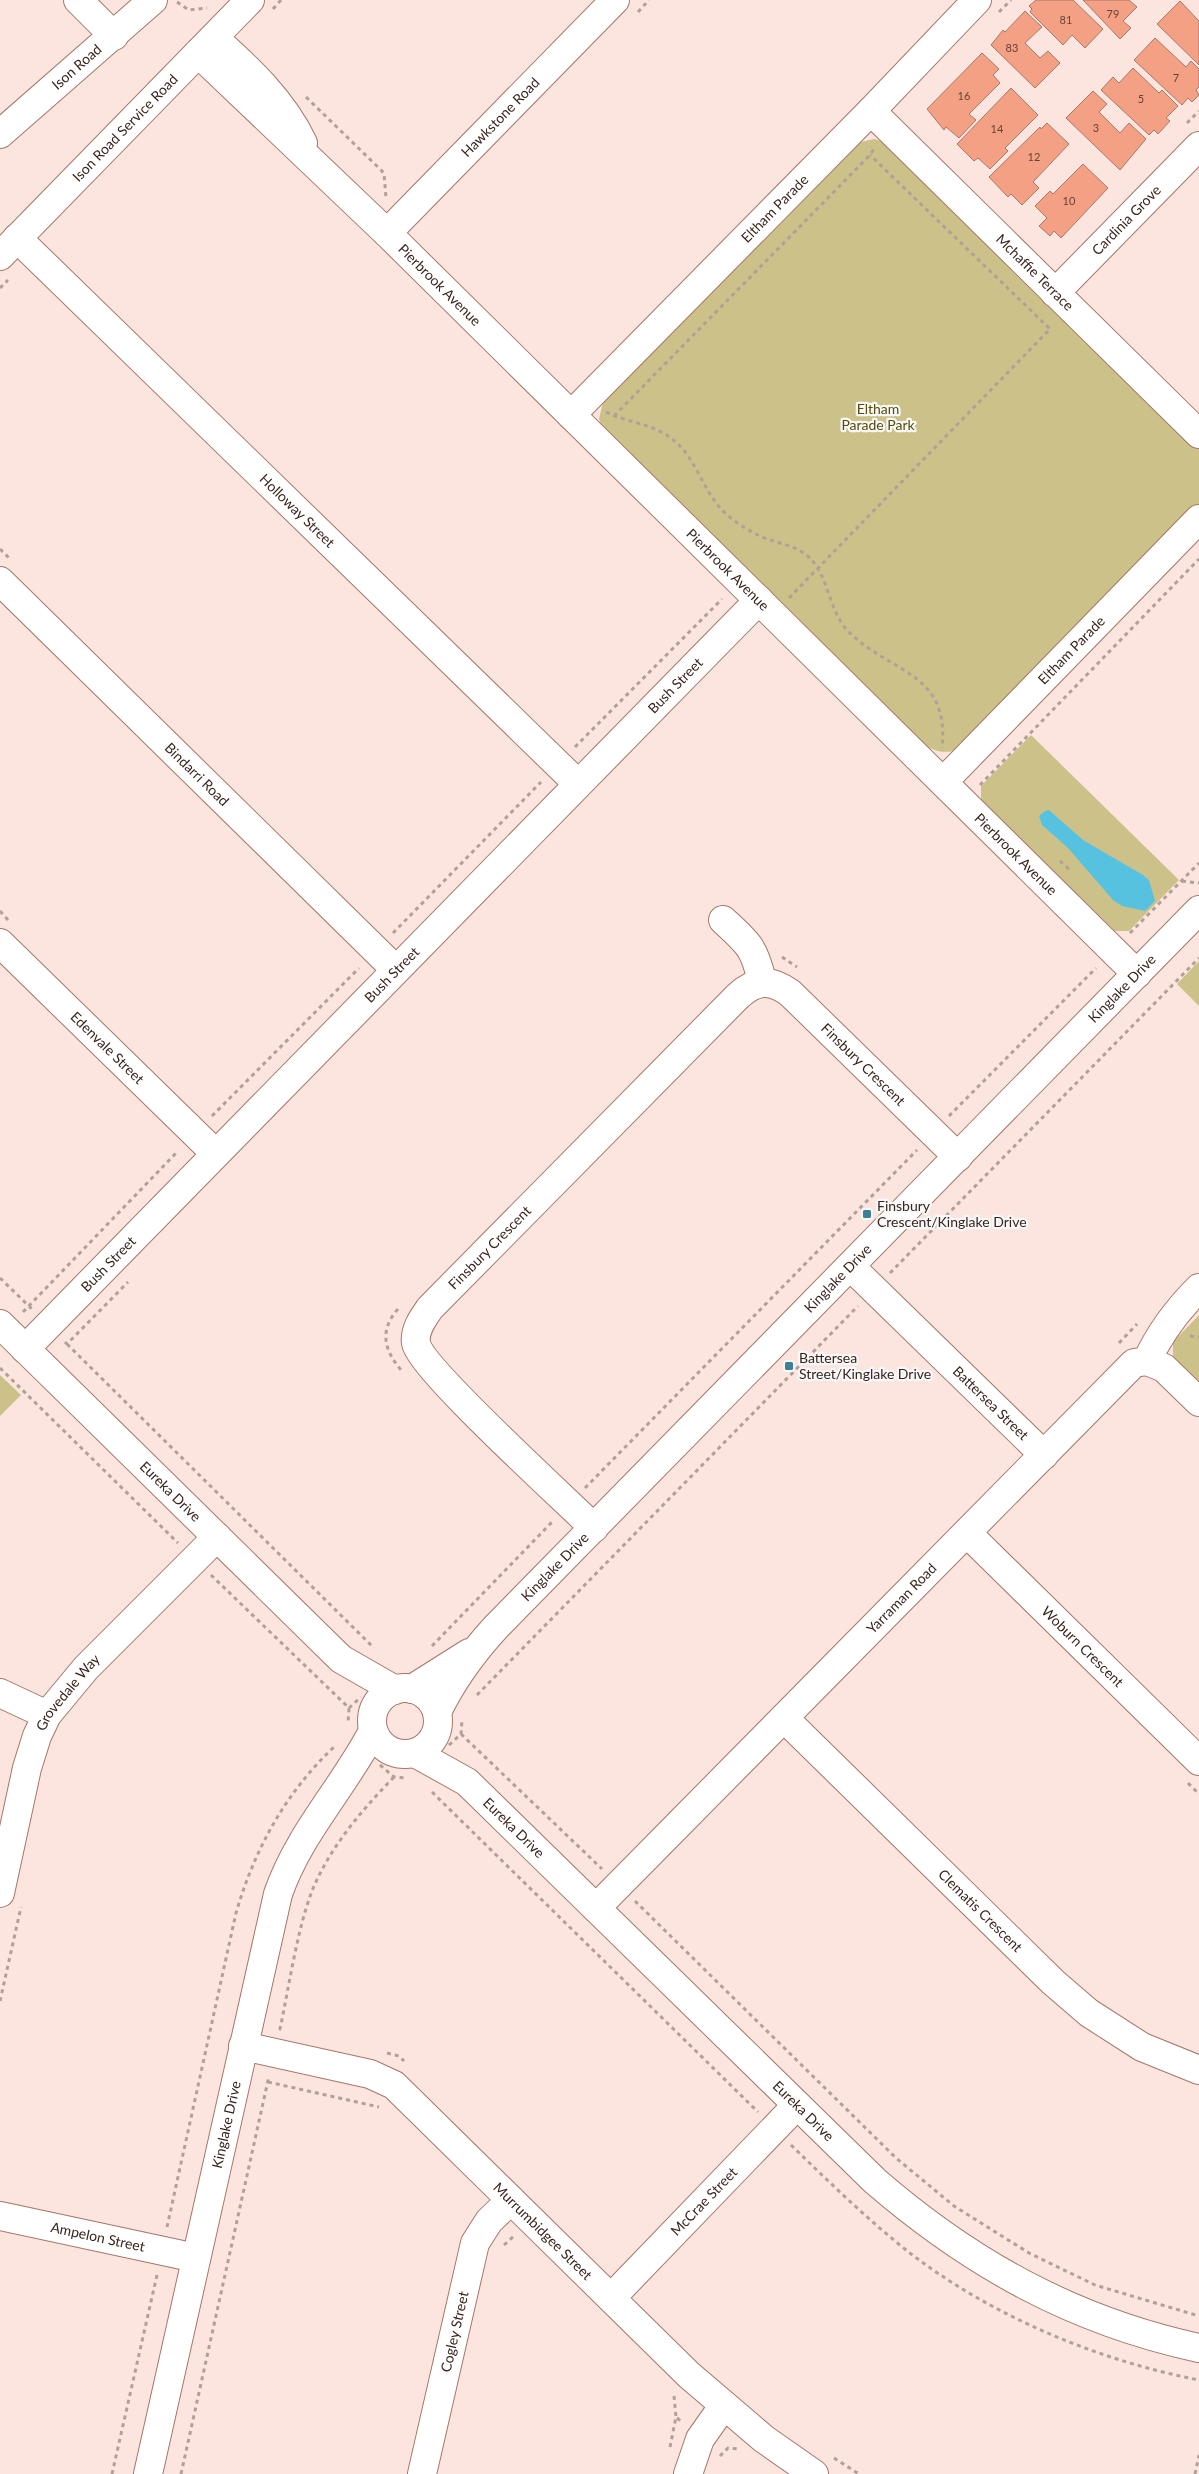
<svg xmlns="http://www.w3.org/2000/svg" width="1199" height="2474" viewBox="0 0 1199 2474" font-family="Lato,sans-serif">
	<rect width="100%" height="100%" fill="#fbe5de"/>
	<!-- green -->
	<path fill="#ccc289" d="M874,139L882,141L894,150L1199,449V505L961,748C946,755 934,752 922,743L602,427L599,419L603,402L856,143Z
		M1031,735L1179,880L1129,931H1115L981,800V786Z
		M1199,961V1006L1177,984Z
		M1199,1315V1381L1173,1356V1342Z
		M0,1375L21,1395L0,1416Z"/>
	<!-- water -->
	<path fill="#56c2e0" d="M1049,810L1083,840L1143,875L1149,880L1155,901L1145,911L1122,906L1113,900L1068,848L1042,825L1039,816L1045,811Z"/>
	<!-- building -->
	<path fill="#f3a084" stroke="#a87867" d="M1036,0H1073L1103,29L1085,48L1072,35L1063,45L1030,12L1032,9L1029,6Z
		M1083,0H1129L1137,7L1123,21L1131,28L1120,39Z
		M1180,1L1199,21V65L1157,24Z
		M1025,11L1042,27L1025,43L1040,58L1048,51L1060,63L1035,88L991,45L1003,30L1005,32Z
		M1155,38L1186,67L1191,61L1199,69V87L1196,90L1199,95L1192,102L1188,98L1182,105L1134,60Z
		M982,53L999,69L993,75L1000,83L969,114L976,120L959,138L946,127L944,130L927,109Z
		M1133,68L1159,93L1162,90L1178,106L1166,118L1170,121L1158,134L1154,130L1149,135L1101,90L1113,77L1119,83Z
		M1011,88L1038,115L1005,148L1008,151L990,169L978,158L974,161L957,144Z
		M1093,91L1107,104L1099,112L1120,133L1129,123L1146,139L1120,170L1066,118Z
		M1047,123L1069,144L1033,182L1039,188L1022,205L1011,194L1008,197L989,177L1040,127L1041,129Z
		M1083,164L1108,188L1061,238L1054,231L1050,236L1039,226L1047,218L1035,206L1050,191L1053,194Z"/>
	<g fill="none" stroke-linecap="round" stroke-linejoin="round">
		<!-- minor casing -->
		<g stroke="#a67666" stroke-width="30">
			<g id="minor">
				<path d="M78,0L114,36"/>
				<path d="M214,38C249,69 283,101 303,143"/>
				<path id="s1" d="M198,53L387,233L1137,974"/>
				<path id="s2" d="M871,111L1199,434"/>
				<path id="s3" d="M387,233L615,0"/>
				<path id="s4" d="M17,238L577,783"/>
				<path id="s5" d="M0,256L250,0"/>
				<path id="s6" d="M1055,293L1199,146"/>
				<path id="s7" d="M571,415L871,111L977,0"/>
				<path id="s8" d="M0,581L395,969"/>
				<path id="s9" d="M943,782L1199,519"/>
				<path d="M723,920C749,944 754,947 762,981"/>
				<path id="s10" d="M0,943L215,1153"/>
				<path id="s11" d="M851,1267L1044,1455"/>
				<path id="s12" d="M0,1324L341,1659L395,1690"/>
				<path id="s13" d="M25,1349L759,600"/>
				<path d="M1147,1361L1164,1368L1199,1402"/>
				<path id="s14" d="M594,1528C566,1500 421,1369 416,1343C414,1330 423,1318 430,1308L737,997C755,980 770,978 790,993L958,1157"/>
				<path id="s15" d="M967,1533L1199,1761"/>
				<circle cx="405" cy="1721" r="33"/>
				<path d="M412,1689L469,1653"/>
				<path d="M0,1693L47,1715"/>
				<path id="s16" d="M437,1712C452,1681 473,1652 496,1627L1199,910"/>
				<path id="s17" d="M784,1718L1053,1982L1089,2013L1142,2047L1199,2070"/>
				<path id="s18" d="M415,1753L467,1782L875,2181C971,2264 1074,2321 1199,2348"/>
				<path id="s19" d="M0,1893L27,1768L37,1736L47,1715L86,1668L217,1537"/>
				<path id="s20" d="M596,1908L1134,1363L1147,1361C1160,1332 1177,1310 1199,1288"/>
				<path id="s21" d="M243,2046L370,2074L394,2085L689,2375L764,2439L814,2474"/>
				<path id="s22" d="M0,2216L196,2258"/>
				<path id="s23" d="M611,2298L797,2105"/>
				<path id="s24" d="M148,2474L278,1894C299,1833 344,1787 373,1731"/>
				<path id="s25" d="M422,2474L475,2243L489,2221L511,2200"/>
				<path d="M688,2474L700,2439L724,2405"/>
			</g>
		</g>
		<!-- major casing -->
		<g stroke="#a67666" stroke-width="30">
			<g id="major">
				<path id="s26" d="M0,134L153,0"/>
			</g>
		</g>
		<!-- path -->
		<path stroke="#b49f98" stroke-width="3" stroke-dasharray="4 4" stroke-linecap="butt" d="M177,2L189,10L207,8
			M273,9L281,0
			M638,12L649,0
			M999,12L1011,0
			M306,97L384,173L386,198
			M1187,123L1199,111
			M0,288L8,280
			M606,412C628,423 652,423 672,439C696,457 702,489 722,510C732,520 744,528 756,534C770,542 788,543 802,552C828,567 827,608 847,630C889,674 950,670 942,748
			M614,416L870,155L875,147
			M0,549L10,559
			M789,598L1050,329L870,155
			M575,747L722,599
			M980,785L1199,559
			M1060,861L1070,870
			M1182,881L1199,883
			M0,911L8,920
			M393,933L541,782
			M1130,933L1199,863
			M782,957L797,967
			M212,1116L359,968
			M949,1116L1096,968
			M890,1273L1199,958
			M0,1278L32,1309
			M398,1309C379,1330 384,1350 401,1370
			M23,1312L178,1151
			M1190,1336L1199,1337
			M65,1342L67,1344L128,1282
			M1119,1343L1137,1324
			M67,1344L374,1648
			M0,1368L178,1543
			M585,1488L917,1150
			M211,1575L349,1708L348,1723
			M432,1646L553,1521
			M477,1695L858,1306
			M349,1708L361,1697
			M461,1734L602,1869
			M449,1745L461,1734L462,1720
			M380,1765L394,1777L407,1778
			M1188,1783L1199,1794
			M432,1792L758,2112
			M635,1901L896,2158L954,2206L1029,2253L1095,2285L1199,2316
			M0,2001L21,1907
			M281,2029H280C289,1987 297,1930 312,1891C330,1847 361,1811 394,1777
			M387,2053L399,2056L404,2061
			M268,2082L379,2107
			M791,2145C828,2181 865,2217 906,2250C989,2315 1096,2360 1199,2380
			M167,2227L236,1913C255,1848 286,1792 335,1746
			M504,2245L514,2236
			M674,2396L676,2417
			M670,2447L676,2417L683,2423
			M720,2456L728,2448L738,2449
			M834,2458L859,2474
			M112,2474L157,2275
			M181,2474L269,2076
			M1195,2474L1199,2455"/>
		<!-- minor -->
		<use href="#minor" stroke="#fff" stroke-width="28"/>
		<!-- major -->
		<use href="#major" stroke="#fff" stroke-width="28"/>
	</g>
	<!-- markers -->
	<g fill="#3f8093" stroke="#f8f8f8" stroke-width="2">
		<rect x="862" y="1209" width="10" height="10" rx="2.5"/>
		<rect x="784" y="1361" width="10" height="10" rx="2.5"/>
	</g>
	<g text-anchor="middle" stroke-width="4.5" stroke-linejoin="round" paint-order="stroke">
		<!-- number labels -->
		<g font-size="11" fill="#674337">
			<text x="1113" y="18">79</text>
			<text x="1066" y="24">81</text>
			<text x="1012" y="52">83</text>
			<text x="1176" y="82">7</text>
			<text x="964" y="100">16</text>
			<text x="1141" y="103">5</text>
			<text x="1096" y="132">3</text>
			<text x="997" y="133">14</text>
			<text x="1034" y="161">12</text>
			<text x="1069" y="205">10</text>
		</g>
		<!-- street labels -->
		<g font-size="14" fill="#38241d" stroke="#f8f8f8">
			<text dy="5" stroke="none"><textPath href="#s26" startOffset="102">Ison Road</textPath></text>
			<text dy="5" stroke="none"><textPath href="#s3" startOffset="162">Hawkstone Road</textPath></text>
			<text dy="5" stroke="none"><textPath href="#s5" startOffset="179">Ison Road Service Road</textPath></text>
			<text dy="5" stroke="none"><textPath href="#s7" startOffset="290">Eltham Parade</textPath></text>
			<text dy="5" stroke="none"><textPath href="#s6" startOffset="102">Cardinia Grove</textPath></text>
			<text dy="5" stroke="none"><textPath href="#s2" startOffset="230">Mchaffie Terrace</textPath></text>
			<text dy="5" stroke="none"><textPath href="#s1" startOffset="335">Pierbrook Avenue</textPath></text>
			<text dy="5" stroke="none"><textPath href="#s4" startOffset="391">Holloway Street</textPath></text>
			<text dy="5" stroke="none"><textPath href="#s1" startOffset="740">Pierbrook Avenue</textPath></text>
			<text dy="5" stroke="none"><textPath href="#s9" startOffset="184">Eltham Parade</textPath></text>
			<text dy="5" stroke="none"><textPath href="#s13" startOffset="929">Bush Street</textPath></text>
			<text dy="5" stroke="none"><textPath href="#s8" startOffset="276">Bindarri Road</textPath></text>
			<text dy="5" stroke="none"><textPath href="#s1" startOffset="1145">Pierbrook Avenue</textPath></text>
			<text dy="5" stroke="none"><textPath href="#s13" startOffset="524">Bush Street</textPath></text>
			<text dy="5" stroke="none"><textPath href="#s16" startOffset="998">Kinglake Drive</textPath></text>
			<text dy="5" stroke="none"><textPath href="#s10" startOffset="150">Edenvale Street</textPath></text>
			<text dy="5" stroke="none"><textPath href="#s14" startOffset="895">Finsbury Crescent</textPath></text>
			<text dy="5" stroke="none"><textPath href="#s14" startOffset="381">Finsbury Crescent</textPath></text>
			<text dy="5" stroke="none"><textPath href="#s13" startOffset="119">Bush Street</textPath></text>
			<text dy="5" stroke="none"><textPath href="#s16" startOffset="592">Kinglake Drive</textPath></text>
			<text dy="5" stroke="none"><textPath href="#s11" startOffset="195">Battersea Street</textPath></text>
			<text dy="5" stroke="none"><textPath href="#s12" startOffset="239">Eureka Drive</textPath></text>
			<text dy="5" stroke="none"><textPath href="#s16" startOffset="188">Kinglake Drive</textPath></text>
			<text dy="5" stroke="none"><textPath href="#s20" startOffset="435">Yarraman Road</textPath></text>
			<text dy="5" stroke="none"><textPath href="#s15" startOffset="162">Woburn Crescent</textPath></text>
			<text dy="5" stroke="none"><textPath href="#s19" startOffset="215">Grovedale Way</textPath></text>
			<text dy="5" stroke="none"><textPath href="#s18" startOffset="125">Eureka Drive</textPath></text>
			<text dy="5" stroke="none"><textPath href="#s17" startOffset="275">Clematis Crescent</textPath></text>
			<text dy="5" stroke="none"><textPath href="#s18" startOffset="530">Eureka Drive</textPath></text>
			<text dy="5" stroke="none"><textPath href="#s24" startOffset="358">Kinglake Drive</textPath></text>
			<text dy="5" stroke="none"><textPath href="#s23" startOffset="134">McCrae Street</textPath></text>
			<text dy="5" stroke="none"><textPath href="#s21" startOffset="365">Murrumbidgee Street</textPath></text>
			<text dy="5" stroke="none"><textPath href="#s22" startOffset="100">Ampelon Street</textPath></text>
			<text dy="5" stroke="none"><textPath href="#s25" startOffset="146">Cogley Street</textPath></text>
		</g>
		<!-- park labels -->
		<g font-size="14" fill="#574c07" stroke="#f8f8f8">
			<text x="878" y="414">Eltham<tspan x="878" dy="16">Parade Park</tspan></text>
		</g>
		<!-- poi labels -->
		<g font-size="14" fill="#38241d" stroke="#f8f8f8" text-anchor="start">
			<text x="877" y="1211">Finsbury<tspan x="877" dy="16">Crescent/Kinglake Drive</tspan></text>
			<text x="799" y="1363">Battersea<tspan x="799" dy="16">Street/Kinglake Drive</tspan></text>
		</g>
	</g>
</svg>
